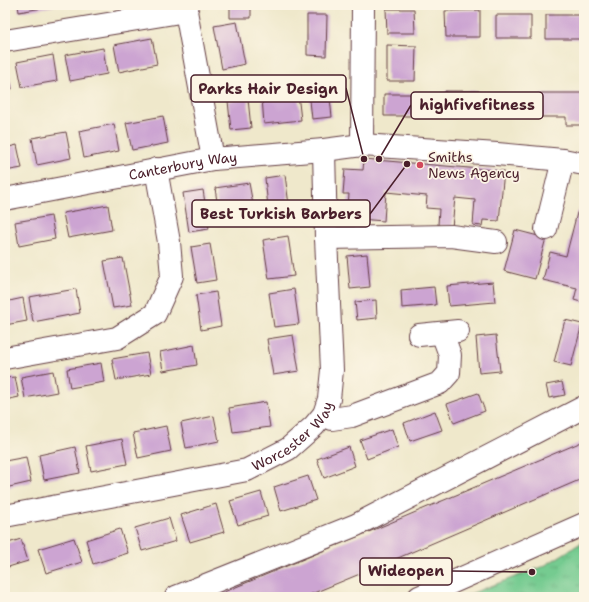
<svg xmlns="http://www.w3.org/2000/svg" width="589" height="602" viewBox="0 0 589 602" font-family="'Shantell Sans',sans-serif">
	<defs>
		<pattern id="park-tufts" width="24" height="20" patternUnits="userSpaceOnUse"><rect width="24" height="20" fill="#75cb90"/><path d="M3 7l-1-3M5 7V3M7 7l1-3M15 17l-1-3M17 17v-4M19 17l1-3" fill="none" stroke="#67ae7c"/></pattern>
	</defs>
	<rect width="100%" height="100%" fill="#fcf5e5"/>
	<filter id="ink" filterUnits="userSpaceOnUse"><feTurbulence type="fractalNoise" baseFrequency=".025" numOctaves="2"/><feDisplacementMap in="SourceGraphic" scale="8" xChannelSelector="R" yChannelSelector="G"/><feConvolveMatrix kernelMatrix="1 2 1 2 8 2 1 2 1" color-interpolation-filters="sRGB"/></filter>
	<filter id="wash" filterUnits="userSpaceOnUse"><feTurbulence type="fractalNoise" baseFrequency=".012" numOctaves="4" result="noise"/><feDisplacementMap in="SourceGraphic" scale="16" xChannelSelector="R" yChannelSelector="G"/><feGaussianBlur stdDeviation="0.9" result="paint"/><feColorMatrix in="noise" values="0 0 0 0 0 0 0 0 0 0 0 0 0 0 0 0 0 1.4 0 .05"/><feComposite in="paint" operator="in"/></filter>
	<g filter="url(#wash)">
		<rect width="100%" height="100%" fill="#efe8cb"/>
		<!-- park -->
		<path fill="url(#park-tufts)" stroke="#60755e" d="M584,541V597H462L544,566Z"/>
		<g id="blocks">
			<!-- building -->
			<path fill="#cca4d2" d="M18,5H54V6L19,12Z
				M230,5H251V18H230Z
				M386,9H414L415,33H387Z
				M480,10V37H446L445,11Z
				M307,15H327L326,56L307,55Z
				M496,15H531V38H496Z
				M546,15H583V39H546Z
				M237,22L245,64L222,69L214,26Z
				M152,38L157,64L119,72L114,45Z
				M387,45L416,46L415,81H387Z
				M103,48L107,74L70,81L65,55Z
				M53,55L57,81L22,87L17,62Z
				M5,62H6L12,89L5,90Z
				M329,89L332,117L312,119L309,91Z
				M445,91H479V117H445Z
				M541,93H584V125H566V117H541Z
				M298,94L301,120L264,124L262,98Z
				M384,94H421V116H384Z
				M248,99L251,128L231,130L228,101Z
				M163,116L168,143L132,150L126,123Z
				M114,124L119,151L84,158L79,131Z
				M66,132L71,158L37,165L32,138Z
				M17,145L22,168L5,171V148Z
				M364,159L504,171L499,221L483,220L482,226L473,225L475,200L455,198L452,227L438,225L439,209L426,208L427,196L386,192L384,221L347,218L349,194H343L345,169L363,170Z
				M285,175L289,205L268,207L265,178Z
				M249,183L254,210L219,215L215,188Z
				M203,190L209,229L189,232L183,193Z
				M584,204V303L574,300L577,288L543,280L550,252L566,256L577,213Z
				M108,205L112,230L68,238L63,213Z
				M51,216L55,239L19,246L15,222Z
				M515,230L546,238L535,279L504,271Z
				M288,236L294,276L269,279L263,240Z
				M210,244L216,280L197,283L191,247Z
				M367,254L370,287L350,289L347,256Z
				M123,258L132,305L113,308L104,261Z
				M493,282L495,302L449,306L447,286Z
				M434,287L436,305L402,308L401,290Z
				M76,289L80,313L33,322L29,297Z
				M294,289L299,324L274,327L269,293Z
				M216,292L221,326L201,330L196,295Z
				M23,298L27,321L5,325V302Z
				M376,300L377,318L357,320L355,302Z
				M565,320L582,324L571,366L554,362Z
				M293,335L299,371L273,375L267,339Z
				M496,335L500,371L479,373L476,337Z
				M194,345L197,365L163,371L160,352Z
				M147,353L151,374L116,380L112,359Z
				M101,363L104,382L70,388L67,369Z
				M53,371L57,392L25,398L21,377Z
				M15,377L19,397L5,400V378Z
				M562,382L565,395L549,398L546,385Z
				M478,393L485,411L454,423L447,404Z
				M266,402L270,427L233,432L229,408Z
				M435,411L442,430L410,441L404,423Z
				M214,416L219,441L186,448L181,423Z
				M166,426L171,451L138,458L133,433Z
				M392,429L398,447L367,459L360,440Z
				M122,439L127,464L91,471L86,446Z
				M584,441V478L384,564L304,597H212L371,531Z
				M75,447L80,473L44,480L39,455Z
				M349,447L355,466L324,478L317,459Z
				M26,457L31,482L5,488V461Z
				M308,476L316,500L281,511L274,487Z
				M261,492L268,516L238,525L230,501Z
				M216,504L224,532L190,542L181,515Z
				M169,518L176,541L142,551L135,528Z
				M120,529L128,553L93,564L86,540Z
				M74,538L82,562L46,573L38,549Z
				M21,539L28,561L5,568V544Z"/>
		</g>
	</g>
	<g filter="url(#ink)">
		<use href="#blocks" fill-opacity="0" stroke="#633d43" stroke-width="1"/>
		<g fill="none" stroke-linecap="round" stroke-linejoin="round">
			<!-- minor casing -->
			<g stroke="#633d43" stroke-width="24">
				<g id="minor">
					<path d="M188,5L186,11L213,159"/>
					<path d="M5,41L186,11"/>
					<path d="M362,145L363,5"/>
					<path id="s1" d="M5,199L213,159L324,150L362,145L497,154L563,160L584,164"/>
					<path d="M546,229L563,160"/>
					<path d="M326,238L451,236L496,242"/>
					<path d="M419,335L458,331"/>
					<path d="M5,358L117,338L155,314L172,276L169,242L156,169"/>
					<path d="M324,414L332,419L352,416L440,383L449,373L450,355L442,333"/>
					<path id="s2" d="M5,516L247,470L288,449L314,426L324,414L329,399L332,370L326,238L324,150"/>
					<path d="M176,597L356,525L584,407"/>
				</g>
			</g>
			<!-- major casing -->
			<g stroke="#633d43" stroke-width="24">
				<path id="major" d="M419,597L584,524"/>
			</g>
			<!-- minor -->
			<use href="#minor" stroke="#fff" stroke-width="22"/>
			<!-- major -->
			<use href="#major" stroke="#fff" stroke-width="22"/>
		</g>
	</g>
	<!-- markers -->
	<circle fill="#d1495b" stroke="#fcf5e5" stroke-width="1.5" cx="420" cy="165" r="4"/>
	<g text-anchor="middle" stroke-width="3.5" stroke-linejoin="round" paint-order="stroke">
		<!-- poi labels -->
		<g font-size="14" fill="#4a1f2b" stroke="#fcf5e5" text-anchor="start">
			<text x="428" y="162">Smiths<tspan x="428" dy="16">News Agency</tspan></text>
		</g>
		<!-- street labels -->
		<g font-size="14" fill="#4a1f2b" stroke="#fcf5e5">
			<text dy="5" stroke="none"><textPath href="#s1" startOffset="181">Canterbury Way</textPath></text>
			<text dy="5" stroke="none"><textPath href="#s2" startOffset="304">Worcester Way</textPath></text>
		</g>
	</g>
	<!-- callouts -->
	<path fill="none" stroke="#4a1f2b" stroke-width="1.5" d="M364 159L346 88M379 159L411 105M407 164L370 214M532 572L452 571"/>
	<g fill="#4a1f2b" stroke="#fcf5e5" stroke-width="1.5">
		<circle cx="364" cy="159" r="4"/>
		<circle cx="379" cy="159" r="4"/>
		<circle cx="407" cy="164" r="4"/>
		<circle cx="532" cy="572" r="4"/>
	</g>
	<g fill="#fcf5e5" stroke="#4a1f2b" stroke-width="1.5">
		<rect x="191" y="75" width="155" height="27" rx="4"/>
		<rect x="411" y="92" width="132" height="27" rx="4"/>
		<rect x="192" y="200" width="178" height="27" rx="4"/>
		<rect x="360" y="558" width="92" height="27" rx="4"/>
	</g>
	<g font-size="15" text-anchor="middle" font-weight="bold" fill="#4a1f2b">
		<text x="268" y="94">Parks Hair Design</text>
		<text x="477" y="110">highfivefitness</text>
		<text x="281" y="219">Best Turkish Barbers</text>
		<text x="406" y="576">Wideopen</text>
	</g>
	<!-- margin -->
	<rect width="589" height="602" fill="none" stroke="#fcf5e5" stroke-width="20"/>
</svg>
